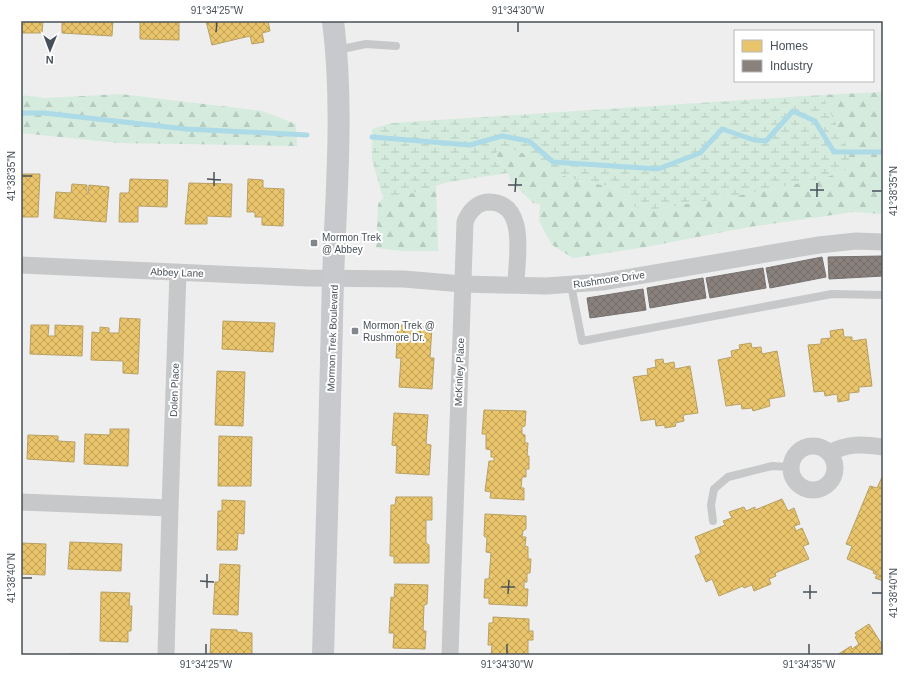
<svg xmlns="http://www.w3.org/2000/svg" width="904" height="676" viewBox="0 0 904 676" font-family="Helvetica,sans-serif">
	<defs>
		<pattern id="forest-firs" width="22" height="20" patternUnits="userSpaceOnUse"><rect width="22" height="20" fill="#d4ebdd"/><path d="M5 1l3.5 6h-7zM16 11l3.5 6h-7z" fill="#b7cbc0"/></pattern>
		<pattern id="wetland-marsh" width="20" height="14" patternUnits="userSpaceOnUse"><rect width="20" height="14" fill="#d4ebdd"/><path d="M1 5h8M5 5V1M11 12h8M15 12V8" fill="none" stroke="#b7cbc0"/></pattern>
		<pattern id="homes-cross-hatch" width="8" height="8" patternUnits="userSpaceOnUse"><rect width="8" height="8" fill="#e9c46a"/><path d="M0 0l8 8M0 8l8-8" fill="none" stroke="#bfa25a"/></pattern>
		<pattern id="industry-cross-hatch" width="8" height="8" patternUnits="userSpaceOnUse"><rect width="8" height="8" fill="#8a817c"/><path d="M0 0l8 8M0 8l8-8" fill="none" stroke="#736c68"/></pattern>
	</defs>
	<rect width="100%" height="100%" fill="#eee"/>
	<!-- forest -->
	<path fill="url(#forest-firs)" d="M883,92V214L853,212L749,227L646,247L573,258L552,245L539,221L540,204L533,203L510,180L508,173L495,153L502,146L531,156L561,175L585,182L615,187L635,207L650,210L735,196L824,178L851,168L822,95Z
		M120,94L262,111L296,124L297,146L118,143L21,133V95L45,98Z
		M436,186L438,251H404L376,248L378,204L383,198L413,193Z"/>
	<!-- wetland -->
	<path fill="url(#wetland-marsh)" d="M822,95L846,145L851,168L824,178L735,196L650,210L635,207L615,187L585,182L561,175L531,156L502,146L495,154L508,173L448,182L413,193L383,198L372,160V129L392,123Z"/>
	<!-- homes -->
	<path fill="url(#homes-cross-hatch)" stroke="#b8a165" d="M21,21H43L42,33H21Z
		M62,21H113L112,36L62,33Z
		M140,21H179V40L140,39Z
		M206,21H268L270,31L262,33L264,42L252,44L250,36L212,45Z
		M21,174H40L38,217H21Z
		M130,179L168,180L167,207L138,206V222H119L120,193H129Z
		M248,179L263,180V188L284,189L283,226L262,225V217H255V212H247Z
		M189,183L232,184L231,217L207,216V224H185Z
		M72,184L87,185V194H88L89,185L109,187L106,222L54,218L56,192L71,193Z
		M120,318L140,319L138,374L123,373V361L91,360L92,332L100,333V327L109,328V333H119Z
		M223,321L275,323L273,352L222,349Z
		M31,325H49L48,336H55V325L83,326L82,356L30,354Z
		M398,325L432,327L430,358H434L432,389L399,387L401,358H396Z
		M843,329L844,337H852V341L866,339L872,386L859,387V392L849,393V400L838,402L837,394L825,396L824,391L814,392L808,345L821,344V339L831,338L830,331Z
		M751,343L752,348L761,347L762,354L777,351L785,396L769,399L770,406L753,411L752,408L742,409L741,404L726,406L718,360L732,357L731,351L740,349L739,345Z
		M663,359L664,364L674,362L675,369L690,366L698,413L683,415L684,421L675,423L676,426L665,428V425L656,426L655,419L641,421L633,377L648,375L647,369L656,367L655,360Z
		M217,371L245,372L243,426L215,425Z
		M484,410L526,411L525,426L522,427V434L525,435V443H528L527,456H529V469H526V477H522L521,488H524V500L490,498L491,492L485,491L489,461H494V457H491V450L486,449V434H482Z
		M394,413L428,415L426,444L431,445L429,475L396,473L397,446L392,445Z
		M110,429H129L128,466L84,464L85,434L110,435Z
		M28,435L58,436V441L75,442L74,462L27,459Z
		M219,436L252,437L251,486H218Z
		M883,475V581L875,578L877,575L873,573L874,571L847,559L852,546L846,544L870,486L877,488Z
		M396,497H432V520H426V543L429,545V563H394V556H390L391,505H395Z
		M782,499L788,511L794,508L800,524L794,526L796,531L802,528L809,544L803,546L809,559L775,573L776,576L769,579L771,584L754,591L752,585L744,588L743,586L719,596L712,579L706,582L695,556L701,553L695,537L725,525L723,521L732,518L729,512L744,507L746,511L755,507V510Z
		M222,500L245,501L244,534L238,533L237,550H217L218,511H222Z
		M485,514L526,516V529L523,531L522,537H526L525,546L528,547V559H531L530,573H527V582H524V589H528L527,606L489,604V598H484L485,579H489L491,553L486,552L487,538L484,536Z
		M70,542L122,544L121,571L68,569Z
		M21,543L46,544L45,575L21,574Z
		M220,564L240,565L238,615L213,614L215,582H219Z
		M395,584L428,585L427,604L424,605L423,631H426L425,649L393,648L394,633H389L391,597L394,598Z
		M101,592L130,593L129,606H132L131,631H128V642L100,641Z
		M493,617L529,619V631H533V640H528V655H491L492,645H488L489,623H493Z
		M869,624L883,646V655H837L851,646L852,649L859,644L855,637L857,636L855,633Z
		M211,629L237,630V632L252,633V655H210Z
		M70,654L125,655H70Z"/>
	<!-- industry -->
	<path fill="url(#industry-cross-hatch)" stroke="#767271" d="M883,256V276L829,279L828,257Z
		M822,257L826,277L770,288L766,268Z
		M763,268L766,288L710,298L706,278Z
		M703,278L706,298L650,308L647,288Z
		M643,289L646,310L590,318L587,298Z"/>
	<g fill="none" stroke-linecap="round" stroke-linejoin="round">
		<!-- stream -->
		<path stroke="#acdae6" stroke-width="5" d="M21,113H44L186,129L307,135
			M372,137L470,145L502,136L529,141L553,162L658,169L700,153L722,129L754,140L766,141L793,111L815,121L834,152H883"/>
		<!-- lane -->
		<path stroke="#c6c8c9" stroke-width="8" d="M337,50L366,44L396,46
			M571,285L582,341L832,294L883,295
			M713,521L711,505L714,489L728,477L772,466L791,467"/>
		<!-- street -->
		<path stroke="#c6c8c9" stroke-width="17" d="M21,265L307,278L404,279L462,284L546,286L602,282L819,245L856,241L883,242
			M791 468a22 22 0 1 1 44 0a22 22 0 1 1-44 0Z
			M829,453C848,443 863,444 883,447
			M21,502L170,508L166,655
			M170,508L178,272
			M450,655L465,222C469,212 477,202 489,202C529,203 516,260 516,285"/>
		<!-- secondary -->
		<path stroke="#c7c9cc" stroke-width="22" d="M323,655C327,530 330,404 333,279C336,193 344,107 333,21"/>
	</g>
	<!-- ticks -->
	<path fill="none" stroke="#475058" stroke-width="1.5" d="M216,32L217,22M518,32V22M22,176H32M207,179L221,180M508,185H522M214,186V172M810,190H824M872,191H882M515,192L516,178M817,197V183M22,578H32M200,581L214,582M501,587H515M207,588V574M803,592H817M872,593H882M508,594L509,580M810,599V585M206,654V644M507,654V644M809,654V644"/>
	<!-- markers -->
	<g fill="#81878c" stroke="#fff" stroke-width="1.5">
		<rect x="310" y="239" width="8" height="8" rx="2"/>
		<rect x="351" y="327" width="8" height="8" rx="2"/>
	</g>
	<g text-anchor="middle" stroke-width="4" stroke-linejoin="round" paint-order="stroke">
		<!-- poi labels -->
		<g font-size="10" fill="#475058" stroke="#fff" text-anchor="start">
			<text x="322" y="241">Mormon Trek<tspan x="322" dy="12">@ Abbey</tspan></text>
			<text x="363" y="329">Mormon Trek @<tspan x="363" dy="12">Rushmore Dr.</tspan></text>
		</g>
		<!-- street labels -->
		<g font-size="10" fill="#475058" stroke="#fff">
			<text transform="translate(177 272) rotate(2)" y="4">Abbey Lane</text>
			<text transform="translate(609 279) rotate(-8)" y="4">Rushmore Drive</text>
			<text transform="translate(332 338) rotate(-88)" y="4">Mormon Trek Boulevard</text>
			<text transform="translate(459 372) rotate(-88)" y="4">McKinley Place</text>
			<text transform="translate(174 390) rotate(-88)" y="4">Dolen Place</text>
		</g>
	</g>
	<!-- border -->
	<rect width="904" height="676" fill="none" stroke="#ffffff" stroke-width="44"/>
	<!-- legend -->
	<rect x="734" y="30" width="140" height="52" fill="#ffffff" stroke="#b5b9bc"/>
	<rect x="742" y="40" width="20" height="12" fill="#e9c46a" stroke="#b5b9bc"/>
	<text x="770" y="50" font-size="12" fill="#475058">Homes</text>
	<rect x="742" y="60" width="20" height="12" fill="#8a817c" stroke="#b5b9bc"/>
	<text x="770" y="70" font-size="12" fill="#475058">Industry</text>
	<!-- north arrow -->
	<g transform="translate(50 50) rotate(181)" stroke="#ffffff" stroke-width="3" paint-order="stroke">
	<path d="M0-3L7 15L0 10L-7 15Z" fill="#475058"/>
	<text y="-6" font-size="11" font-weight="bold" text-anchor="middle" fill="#475058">N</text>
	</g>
	<rect x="22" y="22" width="860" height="632" fill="none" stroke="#475058" stroke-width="1.5"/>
	<g font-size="10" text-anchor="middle" fill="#475058">
		<text x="217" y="14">91°34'25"W</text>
		<text x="518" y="14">91°34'30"W</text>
		<text transform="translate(11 176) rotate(-90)" y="4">41°38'35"N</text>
		<text transform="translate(893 191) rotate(-90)" y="4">41°38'35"N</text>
		<text transform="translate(11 578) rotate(-90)" y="4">41°38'40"N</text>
		<text transform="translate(893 593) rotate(-90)" y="4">41°38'40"N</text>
		<text x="206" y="668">91°34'25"W</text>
		<text x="507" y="668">91°34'30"W</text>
		<text x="809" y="668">91°34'35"W</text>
	</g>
</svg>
